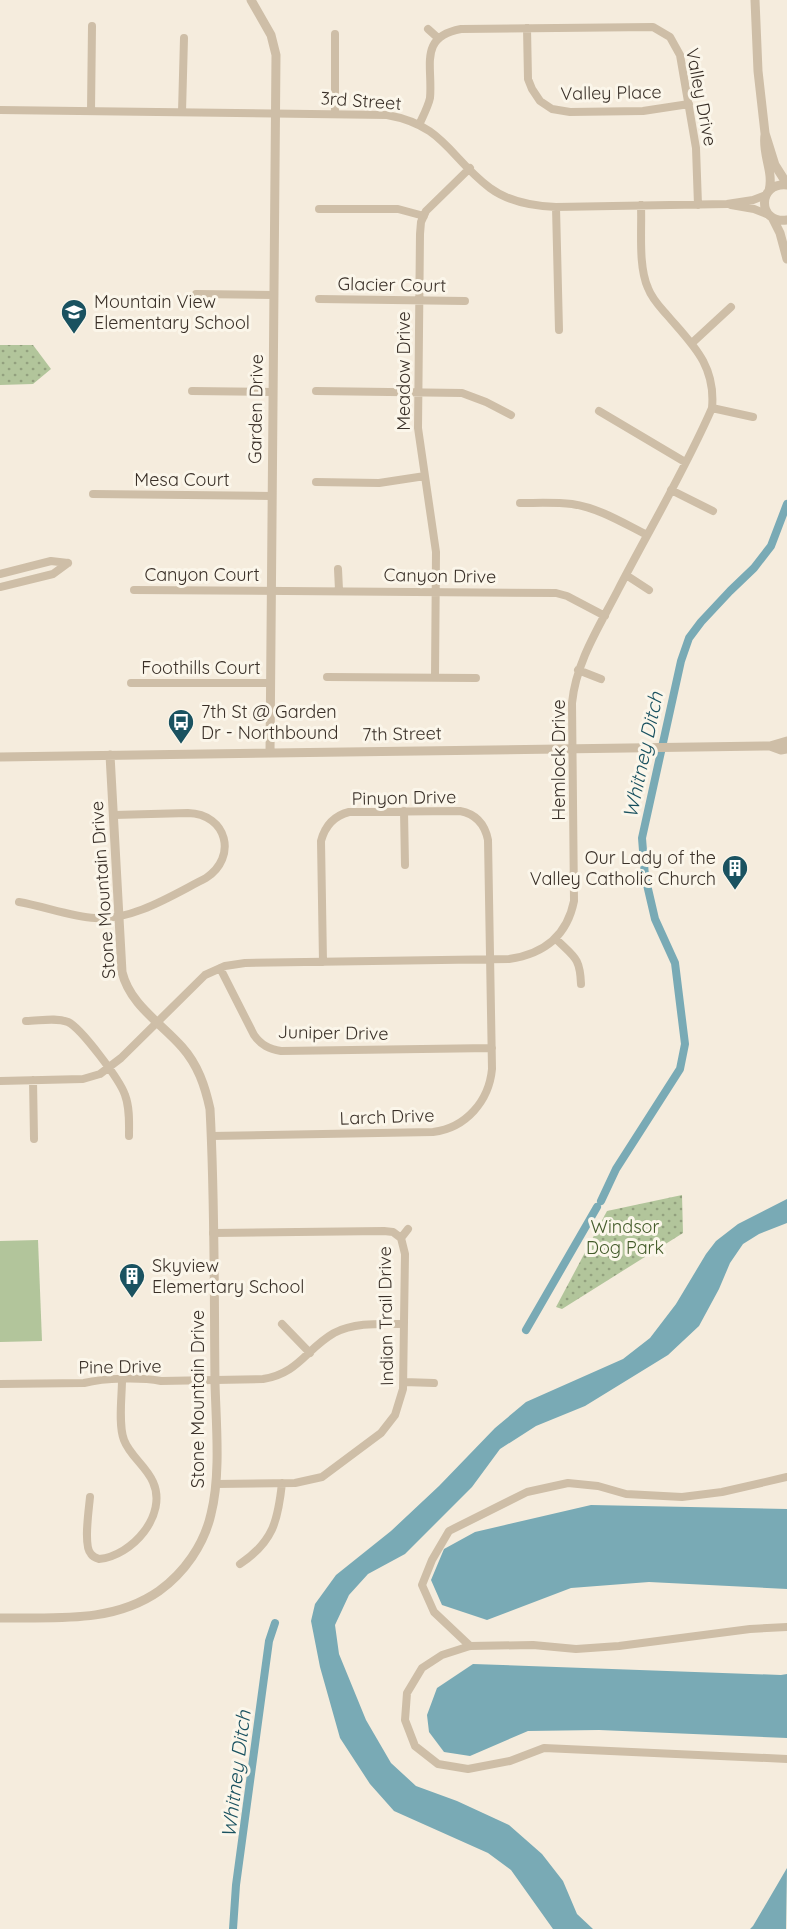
<svg xmlns="http://www.w3.org/2000/svg" width="787" height="1929" viewBox="0 0 787 1929" font-family="Quicksand,sans-serif">
	<defs>
		<pattern id="park-dots" width="8" height="8" patternUnits="userSpaceOnUse" patternTransform="scale(1.5)"><rect width="8" height="8" fill="#b2c59b"/><path d="M2 2h.1M6 6h.1" fill="none" stroke="#92a07e" stroke-width="1.8" stroke-linecap="round"/></pattern>
	</defs>
	<rect width="100%" height="100%" fill="#f5ecdd"/>
	<!-- grass -->
	<path fill="#b2c59b" d="M38,1240L42,1341L0,1342V1241Z"/>
	<!-- park -->
	<path fill="url(#park-dots)" d="M0,345H33L51,369L33,384L0,385Z
		M682,1195L683,1233L562,1309L556,1307L607,1211Z"/>
	<!-- water -->
	<path fill="#79aab5" d="M787,1199V1223L759,1234L743,1244L730,1263L719,1289L699,1326L668,1355L585,1406L536,1426L500,1449L472,1487L405,1554L368,1574L349,1595L335,1625L339,1654L366,1720L391,1763L416,1786L457,1801L509,1825L542,1854L563,1881L577,1914L593,1929H553L511,1870L488,1853L394,1811L370,1784L340,1738L320,1667L311,1621L315,1604L336,1575L391,1531L439,1486L495,1428L526,1402L623,1359L650,1338L676,1304L706,1254L716,1241L738,1224Z
		M591,1505L787,1509V1589L649,1582L571,1588L487,1620L442,1605L431,1580L444,1549L475,1532Z
		M473,1664L781,1675L787,1674V1738L599,1730L528,1731L470,1756L444,1752L429,1732L427,1715L437,1688Z
		M787,1868L786,1929H750L753,1926Z"/>
	<g fill="none" stroke-linecap="round" stroke-linejoin="round">
		<!-- canal -->
		<path stroke="#79aab5" stroke-width="8" d="M601,1201L616,1169L680,1069L685,1044L675,963L655,919L645,876L642,838L681,661L689,638L701,622L730,591L754,568L771,546L787,504
			M526,1330L597,1207
			M233,1929L236,1885L269,1641L275,1623"/>
		<!-- minor -->
		<path stroke="#cebea7" stroke-width="8" d="M527,28L528,79L532,89L540,101L552,109L570,112L643,111L689,104
			M428,29L438,38
			M0,110L387,115C444,125 449,157 490,188C509,202 532,206 556,207L727,204L753,200L766,195
			M91,111L92,26
			M182,112L184,38
			M335,113V34
			M419,125C423,116 428,107 430,98C433,66 418,37 461,29L653,27L670,37L680,55L696,148L698,205
			M731,205L754,209L769,215
			M556,207L559,330
			M319,209H398L424,216
			M196,294L274,295
			M319,299L465,301
			M692,343L731,307
			M192,391L273,392
			M316,391L462,393L486,402L511,415
			M712,408L753,417
			M599,411L685,462
			M316,482L379,483L425,476
			M671,490L713,511
			M93,494L272,496
			M520,503C537,503 555,502 572,504C599,508 623,523 647,535
			M338,569L339,590
			M0,574L51,561L68,563
			M626,575L649,590
			M0,587L53,574L68,563
			M134,590L556,593L567,596L605,616
			M578,670L601,679
			M327,677L476,678
			M435,677L436,552L418,428L420,234L421,222L426,211L470,168
			M131,683H270
			M404,811L405,865
			M19,902C43,906 72,917 95,918C133,921 174,894 206,878C238,857 227,814 188,813L114,815
			M556,939C574,957 580,957 581,984
			M220,968L254,1035C261,1045 269,1049 281,1051L492,1048
			M26,1021C39,1021 56,1017 68,1022C81,1028 120,1080 125,1095C130,1108 129,1123 129,1136
			M33,1080L34,1139
			M0,1081L83,1079L100,1074L121,1058L205,975L225,966L245,963L509,959C544,954 567,936 574,901L572,703C576,662 599,627 618,590C649,530 685,470 712,408C716,365 692,344 667,315C660,307 652,299 648,288C638,266 642,230 641,205
			M211,1136L433,1132C466,1128 489,1101 492,1069L488,840C485,825 476,814 460,811L349,812C333,816 325,826 321,841L323,962
			M213,1233L384,1231L393,1232L401,1238L405,1254L403,1389L395,1415L381,1433L322,1477L295,1483L216,1484
			M401,1238L408,1229
			M282,1324L310,1353
			M404,1382L434,1383
			M0,1384L84,1383C105,1378 140,1377 161,1381L263,1379C299,1373 306,1349 334,1333C355,1322 381,1324 404,1324
			M90,1497C89,1509 83,1546 91,1554C93,1557 96,1558 99,1559C132,1556 168,1515 153,1482C146,1466 130,1456 124,1440C118,1425 122,1396 122,1380
			M240,1564C273,1542 278,1521 282,1483
			M787,1627L750,1629L619,1646L576,1649L533,1645L470,1646L442,1655L422,1668L407,1693L405,1720L415,1746L438,1764L468,1769L510,1761L544,1748L787,1759
			M470,1646L434,1612L422,1585L432,1560L449,1531L527,1492L568,1483L598,1486L626,1494L682,1497L722,1492L787,1477"/>
		<!-- tertiary -->
		<path stroke="#cebea7" stroke-width="9" d="M251,0L271,35L276,55L270,753
			M755,0L758,71L765,133L775,165L787,184
			M765,135C762,155 774,171 769,191
			M787,185C757,182 757,224 787,220
			M773,219L780,233L787,259
			M770,746L787,741
			M0,757L770,746L781,750L787,749
			M0,1618C54,1617 112,1624 159,1591C184,1573 204,1545 211,1514C221,1475 216,1423 215,1383C214,1292 215,1200 210,1109C205,1086 198,1065 182,1047C161,1023 130,1005 122,972L110,755"/>
	</g>
	<!-- icons -->
	<defs>
		<g id="school-pin" transform="scale(1.35)"><path d="M0 17L-7.5 6A9.5 9.5 0 1 1 7.5 6Z" fill="#1a5260" stroke="#fbf6ea"/><path d="M0-5L7-2L0 1L-7-2ZM-4 1L0 2.5L4 1V4Q0 6-4 4Z" fill="#fff"/></g>
		<g id="bus-pin" transform="scale(1.35)"><path d="M0 17L-7.5 6A9.5 9.5 0 1 1 7.5 6Z" fill="#1a5260" stroke="#fbf6ea"/><path d="M-5-6H5V4H4V6H2V4H-2V6H-4V4H-5ZM-3.5-4V0h7V-4ZM-3.5 1.2v1.5H-2V1.2ZM2 1.2v1.5H3.5V1.2Z" fill="#fff"/></g>
		<g id="building-pin" transform="scale(1.35)"><path d="M0 17L-7.5 6A9.5 9.5 0 1 1 7.5 6Z" fill="#1a5260" stroke="#fbf6ea"/><path d="M-4-6H4V6H1V3H-1V6H-4ZM-2.5-4.3h1.7v1.8h-1.7ZM.8-4.3h1.7v1.8H.8ZM-2.5-1h1.7V.8h-1.7ZM.8-1h1.7V.8H.8Z" fill="#fff"/></g>
	</defs>
	<g fill-rule="evenodd">
		<use href="#school-pin" x="74" y="312"/>
		<use href="#bus-pin" x="181" y="722"/>
		<use href="#building-pin" x="735" y="868"/>
		<use href="#building-pin" x="132" y="1276"/>
	</g>
	<g text-anchor="middle" stroke-width="6" stroke-linejoin="round" paint-order="stroke">
		<!-- street labels -->
		<g font-size="18" fill="#3a3028" stroke="#fbf6ea">
			<text transform="translate(611 93) rotate(-1)" y="6">Valley Place</text>
			<text transform="translate(701 97) rotate(79)" y="6">Valley Drive</text>
			<text transform="translate(361 101) rotate(4)" y="6">3rd Street</text>
			<text transform="translate(392 285) rotate(1)" y="6">Glacier Court</text>
			<text transform="translate(404 371) rotate(-90)" y="6">Meadow Drive</text>
			<text transform="translate(256 409) rotate(-89)" y="6">Garden Drive</text>
			<text x="182" y="486">Mesa Court</text>
			<text x="202" y="581">Canyon Court</text>
			<text transform="translate(440 576) rotate(1)" y="6">Canyon Drive</text>
			<text x="201" y="674">Foothills Court</text>
			<text transform="translate(402 734) rotate(-1)" y="6">7th Street</text>
			<text transform="translate(559 760) rotate(-90)" y="6">Hemlock Drive</text>
			<text transform="translate(404 798) rotate(-1)" y="6">Pinyon Drive</text>
			<text transform="translate(103 890) rotate(-94)" y="6">Stone Mountain Drive</text>
			<text transform="translate(333 1033) rotate(1)" y="6">Juniper Drive</text>
			<text transform="translate(387 1117) rotate(-2)" y="6">Larch Drive</text>
			<text transform="translate(386 1316) rotate(-91)" y="6">Indian Trail Drive</text>
			<text transform="translate(120 1367) rotate(-1)" y="6">Pine Drive</text>
			<text transform="translate(198 1399) rotate(-90)" y="6">Stone Mountain Drive</text>
		</g>
		<!-- poi labels -->
		<g font-size="18" fill="#3a3028" stroke="#fbf6ea" text-anchor="start">
			<text x="94" y="308">Mountain View<tspan x="94" dy="21">Elementary School</tspan></text>
			<text x="201" y="718">7th St @ Garden<tspan x="201" dy="21">Dr - Northbound</tspan></text>
			<text x="716" y="864" text-anchor="end">Our Lady of the<tspan x="716" dy="21">Valley Catholic Church</tspan></text>
			<text x="152" y="1272">Skyview<tspan x="152" dy="21">Elemertary School</tspan></text>
		</g>
		<!-- park labels -->
		<g font-size="18" fill="#435b2a" stroke="#fbf6ea">
			<text x="625" y="1233">Windsor<tspan x="625" dy="21">Dog Park</tspan></text>
		</g>
		<!-- water labels -->
		<g font-size="20" font-style="italic" fill="#1a5260" stroke="#fbf6ea">
			<text transform="translate(643 755) rotate(-78)" y="7">Whitney Ditch</text>
			<text transform="translate(236 1774) rotate(-83)" y="7">Whitney Ditch</text>
		</g>
	</g>
</svg>
